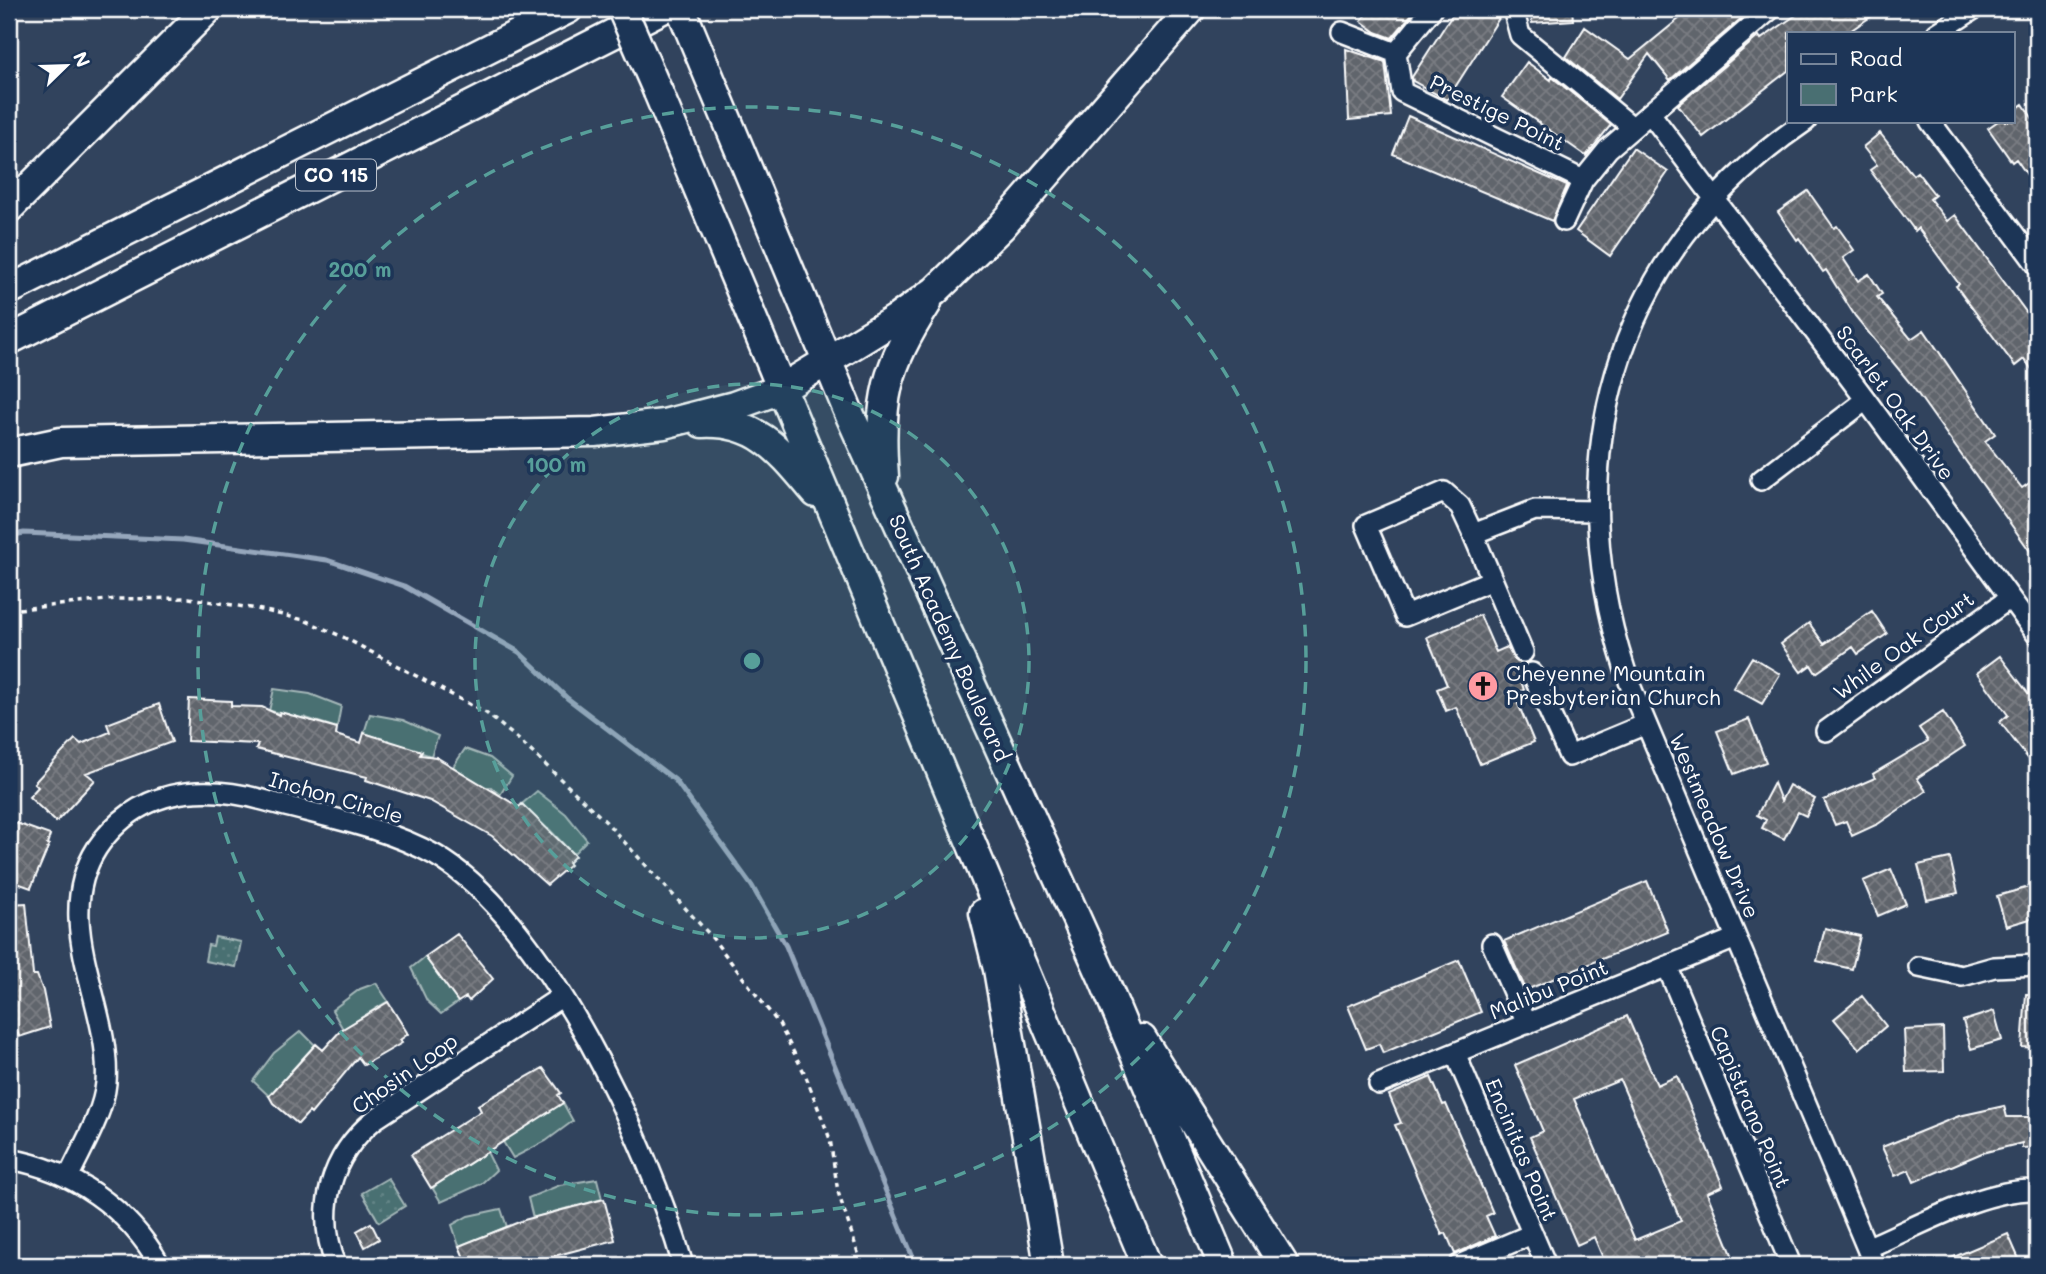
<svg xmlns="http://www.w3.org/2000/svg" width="2046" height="1274" viewBox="0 0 2046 1274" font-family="Mali,sans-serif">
	<defs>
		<pattern id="park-dots" width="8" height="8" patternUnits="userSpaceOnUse" patternTransform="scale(1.75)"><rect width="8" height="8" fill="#496f72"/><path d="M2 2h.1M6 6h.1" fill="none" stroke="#648587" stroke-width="1.8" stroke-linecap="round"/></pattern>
		<pattern id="building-cross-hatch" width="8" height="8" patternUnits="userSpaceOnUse" patternTransform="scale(1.75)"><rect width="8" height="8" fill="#61656c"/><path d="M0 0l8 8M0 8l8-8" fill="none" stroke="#797c82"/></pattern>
	</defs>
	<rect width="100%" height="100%" fill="#31435d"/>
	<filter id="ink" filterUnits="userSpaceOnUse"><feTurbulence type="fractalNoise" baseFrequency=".0143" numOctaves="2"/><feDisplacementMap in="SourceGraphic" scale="14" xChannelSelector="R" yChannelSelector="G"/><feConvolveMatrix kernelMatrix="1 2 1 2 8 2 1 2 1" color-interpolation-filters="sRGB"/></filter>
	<g filter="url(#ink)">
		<!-- green -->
		<path fill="#496f72" stroke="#a4b7b8" stroke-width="2" d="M274,689L310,694L341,706L337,728L303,717L301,722L288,714L269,711Z
			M370,714L403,720L438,736L431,756L364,733Z
			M465,749L490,758L512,776L500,795L491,787H485L453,767Z
			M537,791L566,814L587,840L573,854L549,829L545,833L522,804Z
			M425,957L458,1002L441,1014L427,1001L411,968Z
			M376,983L388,1001L343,1029L332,1010L360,989Z
			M301,1031L315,1045L292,1070L297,1075L283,1090L279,1085L269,1096L253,1081L274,1053Z
			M563,1103L573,1121L546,1141L513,1158L502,1140Z
			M487,1152L496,1170L481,1184L441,1202L433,1189L436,1185Z
			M597,1179L602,1199L585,1204L586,1209L570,1213L568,1208L533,1218L528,1198L560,1185Z
			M501,1209L507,1227L459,1246L452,1225L468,1216Z"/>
		<!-- park -->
		<path fill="url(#park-dots)" stroke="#a4b7b8" stroke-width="2" d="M215,937L241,942L236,967L205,961L208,945L213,946Z
			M388,1178L405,1206L379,1222L362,1193Z"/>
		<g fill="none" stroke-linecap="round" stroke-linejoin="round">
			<!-- stream -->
			<path stroke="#96a7bc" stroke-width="5" d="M9,536L24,533L183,540L327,560L404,586L519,652L567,698L675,780L752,886L786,946L916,1265"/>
		</g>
		<!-- building -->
		<path fill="url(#building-cross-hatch)" stroke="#fff" stroke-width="2" fill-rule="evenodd" d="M1370,9H1416L1392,38L1376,32L1361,21Z
			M1456,9H1492L1501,15L1447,100L1413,81L1412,77Z
			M1530,9H1572L1573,20L1532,23Z
			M1691,9H1752L1670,80L1649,54L1617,99L1566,57L1585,27L1630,59Z
			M1805,9H1882L1847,33H1789V70L1703,137L1678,105L1759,36L1761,39Z
			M1346,49L1385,62L1391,116L1349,120Z
			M1527,62L1551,80L1552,77L1611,125L1586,156L1502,97Z
			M2023,104L2037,125V189L2016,159L2012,162L1988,128L1998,121H2013V111Z
			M1408,116L1567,186L1552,221L1393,154Z
			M1880,133L1913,175L1917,172L1935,195L1930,199L1947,221L1955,215L2037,327L2029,337L2037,347V376L2024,359L2015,366L1956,286L1959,284L1918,228L1915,231L1870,170L1877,165L1863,147Z
			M1633,148L1668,172L1610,256L1576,231Z
			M1808,191L1834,228L1837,226L1854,250L1843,258L1858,281L1869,274L1882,294L1877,297L1911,339L1924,330L1995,434L1985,441L2022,488L2037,478V561L1910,383L1855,316L1826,270L1823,272L1799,238L1797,240L1778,212Z
			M1872,611L1887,634L1858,654L1853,647L1816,673L1811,665L1801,672L1781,644L1809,623L1824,644Z
			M1480,615L1496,652L1507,647L1515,661L1524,664L1520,678L1524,690L1514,694L1534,742L1480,764L1456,707L1446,711L1437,689L1447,685L1427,637Z
			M2000,656L2037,705V770L2000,722L2008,715L1977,673Z
			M1752,657L1780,674L1762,704L1733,688Z
			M189,699L231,701V706L262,707L279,715L280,712L337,728L336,735L361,743L364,733L422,751L420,755L436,757L519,807L522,804L575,856L568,863L570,865L547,885L492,836L430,801L366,780L367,777L256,749L258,744L187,741Z
			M159,704L172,742L86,773L95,780L56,822L29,797L38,787L34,783L75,739L81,744L110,732L107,724Z
			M1943,712L1965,746L1917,778L1926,791L1878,824L1852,836L1846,821L1835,825L1824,800L1875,778L1873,774L1928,741L1919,728Z
			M1749,719L1766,762L1734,774L1717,731Z
			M1774,783L1781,801L1789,785L1815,799L1806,816L1798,812L1784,839L1762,828L1766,820L1757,815Z
			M16,823L50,835L47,844L49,845L31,888L9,880V843Z
			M1950,858L1958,893L1927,900L1918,865Z
			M1891,869L1906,904L1878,916L1863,881Z
			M1647,881L1668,932L1526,990L1504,941Z
			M2029,887L2037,917L2006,926L1997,896Z
			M26,903L33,975H37L43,991L50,1027L19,1037L18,1033L9,1035V904Z
			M1825,928L1860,936L1852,969L1817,961Z
			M457,934L493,979L469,1001L466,997L458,1002L425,957Z
			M1459,960L1481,1012L1383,1053L1379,1044L1366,1049L1348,1006Z
			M2026,994H2037V1048L2022,1047Z
			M1862,996L1886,1026L1859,1049L1834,1019Z
			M388,1002L408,1034L400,1040L402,1043L364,1065L358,1057L311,1114L309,1112L298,1124L273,1103L269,1096L316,1044L323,1050L341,1030Z
			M1994,1011L2002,1040L1971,1049L1963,1021Z
			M1627,1016L1657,1085L1677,1076L1723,1186L1707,1193L1733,1257L1713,1265H1606L1594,1237L1577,1245L1530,1137L1543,1131L1515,1065ZM1620,1080L1681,1221L1635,1240L1574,1099Z
			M1943,1028L1944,1071L1906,1072L1904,1030Z
			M543,1068L561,1093L558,1095L563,1103L431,1188L411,1155L481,1111L478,1105Z
			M1431,1077L1443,1105L1446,1104L1493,1213L1486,1216L1495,1236L1455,1254L1446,1233L1442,1235L1395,1125L1401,1123L1389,1095Z
			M2004,1106L2007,1117H2037V1147L2022,1148V1143L1982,1153L1914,1182L1909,1170L1895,1176L1882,1147L1959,1116Z
			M604,1199L615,1240L520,1265H467L459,1246L524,1220Z
			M371,1223L379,1239L365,1247L357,1231Z
			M2008,1234L2019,1259L2004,1265H1935Z"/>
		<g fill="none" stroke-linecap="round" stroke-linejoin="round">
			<!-- minor casing -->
			<g stroke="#fff" stroke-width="24">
				<path id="minor" d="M1432,9L1396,53L1402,92L1583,180
					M1513,9L1520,35L1631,126
					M1342,32L1396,53
					M1937,33L1974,9
					M1650,113L1866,400L2037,635
					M1806,121C1609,254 1553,472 1632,690L1874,1265
					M1930,121L2037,265
					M1564,221L1583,180L1608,149L1771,9
					M1761,480L1866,400
					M1473,534L1460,506L1444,492L1366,525L1405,616L1492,580
					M1523,652L1473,534L1535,510L1596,511
					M1532,673L1569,756L1646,724
					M1826,731L2010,598
					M1492,944L1527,1024
					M1667,966L1791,1265
					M1919,967L1962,976L1994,967L2037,965
					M1455,1053L1546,1265
					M1379,1084L1736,938
					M9,1159C73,1170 128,1208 160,1265
					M68,1178C81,1149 103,1115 106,1083C112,1005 49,923 97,848C137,789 200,783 263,800C320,816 383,826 435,855C545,918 649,1145 683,1265
					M1867,1248C1917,1227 1983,1188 2037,1190
					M336,1265C315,1210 330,1156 375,1119L561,997
					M1459,1265L1532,1234"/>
			</g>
			<!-- highway casing -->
			<g stroke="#fff" stroke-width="33">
				<path id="highway" d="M681,9L849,413L1103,978L1223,1265
					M658,92L1147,1265
					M9,208L208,9
					M9,290L568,9
					M9,340L662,9
					M702,423C759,420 782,453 816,493
					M9,453L61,442L595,432L664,424L734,406L781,389L896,319L935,291L1001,227L1191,9
					M884,476C878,399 886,368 927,303
					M984,913L998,969L1049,1265
					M1142,1039L1284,1265"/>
			</g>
			<!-- path -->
			<path stroke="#fff" stroke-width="3.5" stroke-dasharray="5 5" stroke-linecap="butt" d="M9,610L117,599L189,598L257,609L304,620L343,637L486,713L518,739L606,822L710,935L779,1024L805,1074L830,1139L838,1192L862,1265"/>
			<!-- minor -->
			<use href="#minor" stroke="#1d3557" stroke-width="19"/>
			<!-- highway -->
			<use href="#highway" stroke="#1d3557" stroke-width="28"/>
			<!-- highway-bridge casing -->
			<g stroke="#fff" stroke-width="33" stroke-linecap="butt">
				<path id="highway-bridge" d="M622,9L658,92"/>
			</g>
			<!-- highway-bridge -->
			<use href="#highway-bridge" stroke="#1d3557" stroke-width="28"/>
		</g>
	</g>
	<!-- distance rings -->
	<circle cx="752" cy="661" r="277" fill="#579f9a" fill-opacity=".12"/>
	<g fill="none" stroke="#579f9a" stroke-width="3.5" stroke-dasharray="12 9">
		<circle cx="752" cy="661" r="277"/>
		<circle cx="752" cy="661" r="554"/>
	</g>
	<!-- icons -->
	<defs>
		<g id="church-disc" transform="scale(1.575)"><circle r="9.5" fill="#ff9aa2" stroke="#1d3557"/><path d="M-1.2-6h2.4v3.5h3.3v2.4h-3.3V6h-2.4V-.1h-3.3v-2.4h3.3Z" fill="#111"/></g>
	</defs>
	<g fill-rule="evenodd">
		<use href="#church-disc" x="1483" y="686"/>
	</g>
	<g text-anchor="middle" stroke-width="7" stroke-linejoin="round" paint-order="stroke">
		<!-- shield labels -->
		<rect fill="#1d3557" stroke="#bbc2cd" stroke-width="2" x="296" y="159.5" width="80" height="31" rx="5"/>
		<g font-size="19" font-weight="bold" fill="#fff">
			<text x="336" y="182">CO 115</text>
		</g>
		<!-- street labels -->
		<g font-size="21" fill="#fff" stroke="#1d3557">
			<text transform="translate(1497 113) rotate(26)" y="7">Prestige Point</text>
			<text transform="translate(1895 403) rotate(54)" y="7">Scarlet Oak Drive</text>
			<text transform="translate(949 638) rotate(66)" y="7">South Academy Boulevard</text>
			<text transform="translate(1904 646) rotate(-36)" y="7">While Oak Court</text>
			<text transform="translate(336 798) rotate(16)" y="7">Inchon Circle</text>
			<text transform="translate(1714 826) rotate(67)" y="7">Westmeadow Drive</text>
			<text transform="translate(1549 990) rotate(-22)" y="7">Malibu Point</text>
			<text transform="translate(405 1074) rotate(-35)" y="7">Chosin Loop</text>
			<text transform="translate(1750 1107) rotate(67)" y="7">Capistrano Point</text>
			<text transform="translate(1521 1150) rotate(67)" y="7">Encinitas Point</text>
		</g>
		<!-- poi labels -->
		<g font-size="21" fill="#fff" stroke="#1d3557" text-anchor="start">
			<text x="1506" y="681">Cheyenne Mountain<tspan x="1506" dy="24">Presbyterian Church</tspan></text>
		</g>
	</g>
	<circle cx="752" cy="661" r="10" fill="#579f9a" stroke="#1d3557" stroke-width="3.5"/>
	<g font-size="21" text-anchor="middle" font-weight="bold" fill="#579f9a" stroke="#1d3557" stroke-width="7" stroke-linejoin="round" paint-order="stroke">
		<text x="360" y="277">200 m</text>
		<text x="556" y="472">100 m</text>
	</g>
	<!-- margin -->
	<rect width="2046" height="1274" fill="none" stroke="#1d3557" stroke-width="35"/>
	<rect x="18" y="18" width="2011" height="1239" fill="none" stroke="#fff" stroke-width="2.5" filter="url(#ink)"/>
	<!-- legend -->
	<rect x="1787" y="32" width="228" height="91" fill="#1d3557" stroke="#77869a" stroke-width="2"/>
	<rect x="1801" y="54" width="35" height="10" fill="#1d3557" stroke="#77869a" stroke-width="2"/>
	<text x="1850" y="66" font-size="21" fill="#ffffff">Road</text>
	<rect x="1801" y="84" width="35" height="21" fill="#496f72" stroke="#77869a" stroke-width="2"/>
	<text x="1850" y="102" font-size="21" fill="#ffffff">Park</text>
	<!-- north arrow -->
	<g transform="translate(66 66) rotate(67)" stroke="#1d3557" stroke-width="5" paint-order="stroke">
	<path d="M0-5L12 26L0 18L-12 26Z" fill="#ffffff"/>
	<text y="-10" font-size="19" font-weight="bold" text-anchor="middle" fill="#ffffff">N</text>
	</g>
</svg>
